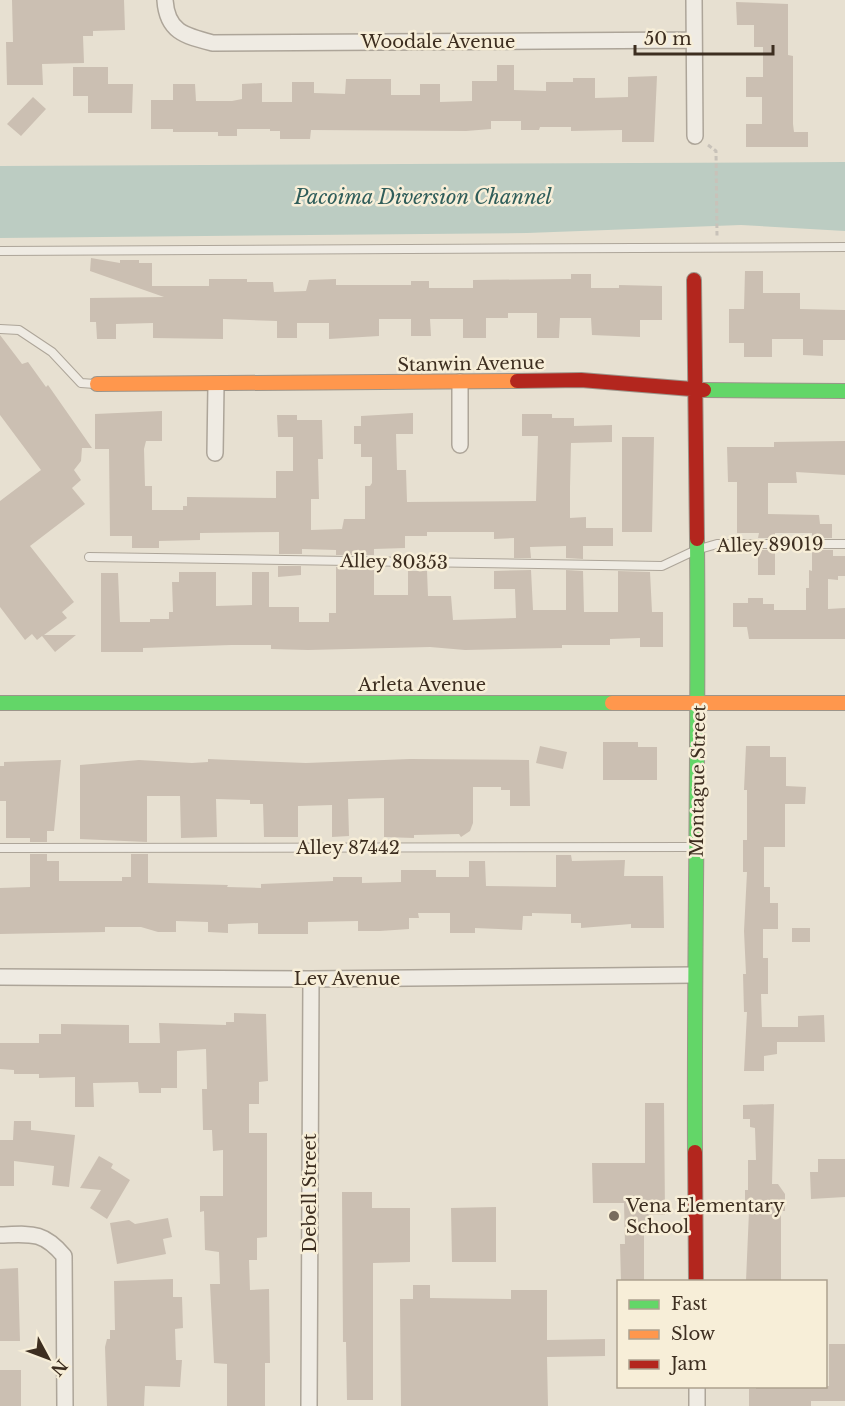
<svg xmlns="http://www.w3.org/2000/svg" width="845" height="1406" viewBox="0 0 845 1406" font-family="'Libre Baskerville',serif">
	<rect width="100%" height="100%" fill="#e7e0d1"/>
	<!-- water -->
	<path fill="#bcccc2" d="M845,162V231L741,225L527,233L0,238V166Z"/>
	<!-- building -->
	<path fill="#cbbfb2" d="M12,0H124L125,30L93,31V36H83L84,63L42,64L43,85H7L6,42H13Z
		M736,2L788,4V55L793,56V124L794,132H808V147H746V124H762V97H746V77H763V47H754V25H737Z
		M497,65H514V90L546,91V82H573V78H595V98L628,97V77L657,76L654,142H622V130L571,131V127H540L539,130H521V121H491V129L466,131L311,130L310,139H280V131H270V129H237V136H218V132H173V129H151V100H173V84H195L196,101H232L242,99V84L262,83V102H292V82H314V93L345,94L346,79H391V95H420V84H440V102L472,101V81H497Z
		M73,67H108V84H133L132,113H88V96H73Z
		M33,97L46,109L21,136L7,124Z
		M91,258L120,263V260H139V263H152V286H209V279H247V282H273L274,292L306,291L309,280L336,279V285H411V281H429V288H473V280L571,279V274H591V288H619V285L662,286V320H640V337L592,335L591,318H560L559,338H537V313H508V318H486V338H463V319H430L431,336H411V319H379V336L329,339V323H297V338H277V321L223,319V339L153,338V323L116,324V339H97L96,322H90V298L164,297L90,271Z
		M745,271H763V293H800V309L845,310V340H823V356L803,355V339H772V357H744V343H729V309H744Z
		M0,335L22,364L28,362L46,387L48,385L92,448H82L81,461L74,470L81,480L72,488L85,504L30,546L74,602L62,612L67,618L44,635H76L55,652L42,636L37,640L32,634L25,640L0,607V501L41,470L0,415Z
		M162,411V441H146L144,449L145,486H152V510H183V506H187V497L276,498V471H293V437H278L277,415H297V420H322L323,459H318L319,499H311V530L342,529L344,519H365V486H370L372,483V457H361V444H354V426H361V416L413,413V434H396L397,470H406L407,502L536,501L538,436H522V414H552V418H574V426L612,425V442L571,443L570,487V518L586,517V528H613V546H583V559L566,558V546L530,547L531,558H514V538L494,539V532H427V536H405V548L374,549V555H336V550L302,549V554H279V532L200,533V540L159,541V548H132V536H110L109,449H95V414Z
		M622,437H654L652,532H622Z
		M845,441V475L796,472L797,483H768V514L819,515L820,524H832V538H812V533H775V538H758L759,533H737V482H728L727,447H774V442Z
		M758,550H775V575H758Z
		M812,550H833V556H845V576H838V580L828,579V609L845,608V639H749L747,627H733V603H748V598H763V604H774V610H806V588H809V570L812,571Z
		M278,566H301V575L278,577Z
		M336,567H374V595H408V571H427L428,596H451L453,620L516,618L515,589H494V571L531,570L533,610H566V570L583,571L584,612H618V571L650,572L652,612H663V647H640V638L610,639V645H562V648L465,650L430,647L308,650L271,649V645H231L143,648V652H101V573H118L120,622H150V619H169V612H173L172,582H179V572H216V606L252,605V572H269V607H299V622H329V613H336Z
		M603,742H638V747H657V780H603Z
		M540,746L567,752L563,769L536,763Z
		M746,746H770V757H786V786L806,787L805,804H785V847H764V887H770V903H778V929H763V958H768V994H761L762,1027H798V1016L824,1015L825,1042H777V1054L764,1056V1071H744L747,1012H744L743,974H746L744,931L747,872H743V840H747V790H744Z
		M208,759L306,763L410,759L529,760L530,806H510V790H501V787H473V823L470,831L461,837L459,834L414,835V838L384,837V798L348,799L349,836L332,837V805L298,806V837H264L263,804H250V800L216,799L217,837L181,838L180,796H147V842L80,839V765L139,760L192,763L208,762Z
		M61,760L54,831H47V842H30V838H6V801H0V766H4V762Z
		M30,854H47V861H59V881H122V877H131V854H148V883L228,885L227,887L261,888V884L333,881V877H362V883L401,882V870H436V877H469V861H485L486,886L556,887V855H571L572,861L625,860L624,876H663L664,928H631V924L581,928V923H571V914L532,913V916H523L522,930L475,928V933H450V913H418L419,918H409V929L380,931H358V921L308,922V934H258V923L228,924V933L208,932V922L176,921V932H158L141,927H105V932L0,934V888L30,887Z
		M792,928H810V942H792Z
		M234,1013L266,1014L268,1081L259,1082V1104H249V1133H267V1237L257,1238V1260H249L250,1290L269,1289L270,1363H265V1406H227V1364L214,1363L210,1284H220L219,1252L205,1250L204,1211L200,1212V1196H223V1150L213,1151L212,1130H203L202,1089H207L206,1049L177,1051V1088H161V1093H139L138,1082L93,1083L94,1107H75V1077L39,1078V1074H14V1070L0,1069V1043H39V1034H61V1024L129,1025V1043H160L159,1023L226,1025V1022H234Z
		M645,1103H664L665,1215H649V1234H644V1281H621L620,1244H625L624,1203H593L592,1163H645Z
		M774,1104L772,1184H778L785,1194V1211H781V1281H746L749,1211H745V1190H748V1160H756L755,1128L750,1127V1119H743V1105Z
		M14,1121H31V1130L75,1135L69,1187L52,1185L54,1166L14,1161V1186H0V1140H13Z
		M99,1156L113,1164L111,1168L130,1180L107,1219L90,1208L101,1190L80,1188Z
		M818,1159H845V1197L811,1199L810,1172H818Z
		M342,1192H372V1208H410V1262L373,1263V1400H347L346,1342H343Z
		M496,1207V1262H452L451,1208Z
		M168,1218L172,1237L163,1239L166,1254L117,1264L110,1223L129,1220L135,1224Z
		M18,1268L20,1341H0V1269Z
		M173,1279V1297H182L183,1328L175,1329L176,1360H182L180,1387L145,1386L144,1406H107L105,1347L107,1339H110V1330H115L114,1281Z
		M413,1285H430V1298L511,1299V1290H547V1340L605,1339V1356L547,1357L548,1406H401L400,1299H413Z
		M829,1344H845V1401H811V1406H749V1389H756V1387L829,1386Z
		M0,1370H21V1406H0Z"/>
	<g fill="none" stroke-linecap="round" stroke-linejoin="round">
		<!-- lane casing -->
		<g stroke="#ada599" stroke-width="10">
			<path id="lane" d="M0,251L845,247
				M0,329L19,330L52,352L81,383L95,384
				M89,557L662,566L696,550L717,544H845
				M0,848L694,847"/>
		</g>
		<!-- street casing -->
		<g stroke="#ada599" stroke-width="18">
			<path id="street" d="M165,0C167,32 185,36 213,43L694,40
				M694,0L695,136
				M460,382V445
				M215,453L216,385
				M0,977L311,979L694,975
				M0,1235C31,1234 43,1231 64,1256L65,1406
				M697,1386V1406
				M309,1406L311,979"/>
		</g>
		<!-- fast casing -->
		<g stroke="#9c958a" stroke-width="16">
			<path id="fast" d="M704,390L845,391
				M0,703H612
				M695,1152C694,947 699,743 697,539"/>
		</g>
		<!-- slow casing -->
		<g stroke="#9c958a" stroke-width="16">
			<path id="slow" d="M97,384L517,381
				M612,703H845"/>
		</g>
		<!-- jam casing -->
		<g stroke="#9c958a" stroke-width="16">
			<path id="jam" d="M694,280L697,539
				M517,381L581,380L704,390
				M695,1152L696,1282"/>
		</g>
		<!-- path -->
		<path stroke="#c8c2b9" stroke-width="3" stroke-dasharray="4.5 3" stroke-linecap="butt" d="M708,145L716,151L717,236"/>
		<!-- lane -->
		<use href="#lane" stroke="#efebe3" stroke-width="8"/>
		<!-- street -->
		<use href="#street" stroke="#efebe3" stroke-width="15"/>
		<!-- fast -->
		<use href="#fast" stroke="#63d668" stroke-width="14"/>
		<!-- slow -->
		<use href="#slow" stroke="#ff974d" stroke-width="14"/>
		<!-- jam -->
		<use href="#jam" stroke="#b3261e" stroke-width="14"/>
	</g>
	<!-- markers -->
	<circle fill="#786c5e" stroke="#f7eed8" stroke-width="2" cx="614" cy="1216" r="6"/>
	<g text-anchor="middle" stroke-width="5" stroke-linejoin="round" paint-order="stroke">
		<!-- street labels -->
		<g font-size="18" fill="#3d2e20" stroke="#f7eed8">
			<text x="438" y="48">Woodale Avenue</text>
			<text transform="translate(471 364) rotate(-1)" y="6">Stanwin Avenue</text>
			<text transform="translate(770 545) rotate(-1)" y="6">Alley 89019</text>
			<text transform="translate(394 562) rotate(1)" y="6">Alley 80353</text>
			<text x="422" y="691">Arleta Avenue</text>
			<text transform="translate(698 781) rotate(-89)" y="6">Montague Street</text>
			<text x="348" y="854">Alley 87442</text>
			<text x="347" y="985">Lev Avenue</text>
			<text transform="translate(310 1193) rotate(-90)" y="6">Debell Street</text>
		</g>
		<!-- poi labels -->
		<g font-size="18" fill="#3d2e20" stroke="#f7eed8" text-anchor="start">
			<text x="626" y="1212">Vena Elementary<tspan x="626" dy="21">School</tspan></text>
		</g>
		<!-- water labels -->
		<g font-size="20" font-style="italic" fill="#2f5d5a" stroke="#f7eed8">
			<text x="423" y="204">Pacoima Diversion Channel</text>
		</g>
	</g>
	<!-- legend -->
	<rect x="617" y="1280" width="210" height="108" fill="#f7eed8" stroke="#ada18e" stroke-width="1.5"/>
	<rect x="629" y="1300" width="30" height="9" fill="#63d668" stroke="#ada18e" stroke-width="1.5"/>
	<text x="671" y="1310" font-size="18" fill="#3d2e20">Fast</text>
	<rect x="629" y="1330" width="30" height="9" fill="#ff974d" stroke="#ada18e" stroke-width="1.5"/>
	<text x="671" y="1340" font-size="18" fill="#3d2e20">Slow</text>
	<rect x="629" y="1360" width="30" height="9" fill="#b3261e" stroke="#ada18e" stroke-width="1.5"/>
	<text x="671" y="1370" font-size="18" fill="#3d2e20">Jam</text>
	<!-- north arrow -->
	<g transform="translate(48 1358) rotate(131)" stroke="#f7eed8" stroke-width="4.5" paint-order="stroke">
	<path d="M0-4.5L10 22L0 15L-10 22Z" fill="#3d2e20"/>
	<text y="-9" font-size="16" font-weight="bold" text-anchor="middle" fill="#3d2e20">N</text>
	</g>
	<!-- scale -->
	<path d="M635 45v9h138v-9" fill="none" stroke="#3d2e20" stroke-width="3"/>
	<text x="644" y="45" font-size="18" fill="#3d2e20" stroke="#f7eed8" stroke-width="4.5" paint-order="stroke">50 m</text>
</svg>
